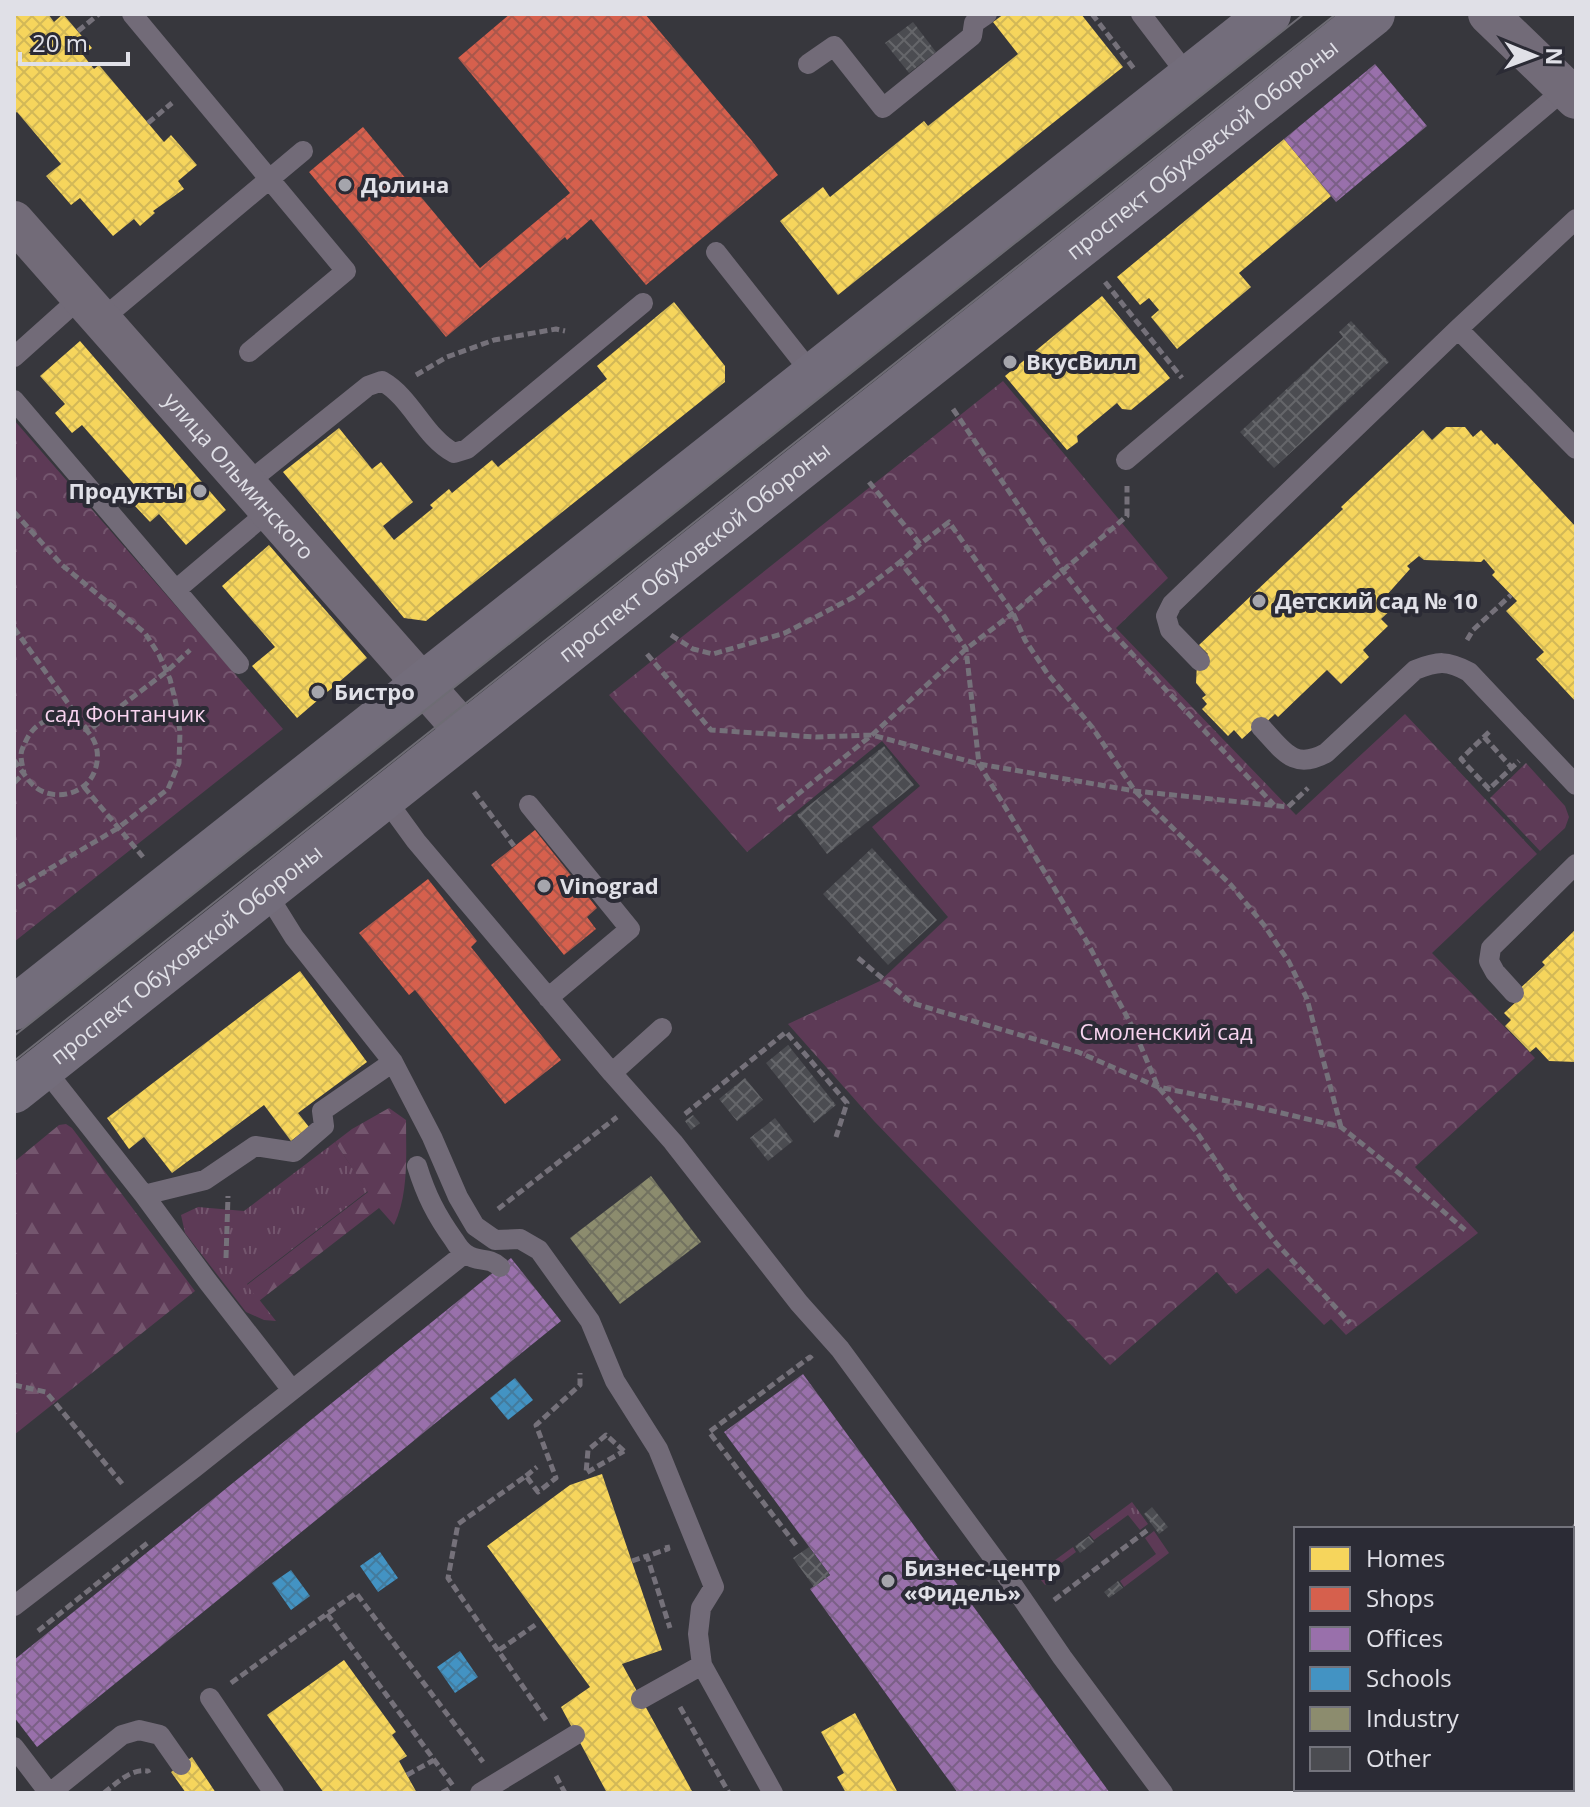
<svg xmlns="http://www.w3.org/2000/svg" width="1590" height="1807" viewBox="0 0 1590 1807" font-family="'Open Sans',sans-serif">
	<defs>
		<pattern id="grass-tufts" width="24" height="20" patternUnits="userSpaceOnUse" patternTransform="scale(2)"><rect width="24" height="20" fill="#5d3a56"/><path d="M3 7l-1-3M5 7V3M7 7l1-3M15 17l-1-3M17 17v-4M19 17l1-3" fill="none" stroke="#74566e"/></pattern>
		<pattern id="forest-firs" width="22" height="20" patternUnits="userSpaceOnUse" patternTransform="scale(2)"><rect width="22" height="20" fill="#5d3a56"/><path d="M5 1l3.5 6h-7zM16 11l3.5 6h-7z" fill="#74566e"/></pattern>
		<pattern id="park-crowns" width="20" height="18" patternUnits="userSpaceOnUse" patternTransform="scale(2)"><rect width="20" height="18" fill="#5d3a56"/><path d="M2 6a3 3 0 1 1 6 0M12 15a3 3 0 1 1 6 0" fill="none" stroke="#74566e"/></pattern>
		<pattern id="water-waves" width="16" height="10" patternUnits="userSpaceOnUse" patternTransform="scale(2)"><rect width="16" height="10" fill="#2a76a1"/><path d="M0 5q4-4 8 0t8 0" fill="none" stroke="#355f78"/></pattern>
		<pattern id="homes-cross-hatch" width="8" height="8" patternUnits="userSpaceOnUse" patternTransform="scale(2)"><rect width="8" height="8" fill="#f6d55c"/><path d="M0 0l8 8M0 8l8-8" fill="none" stroke="#d2b857"/></pattern>
		<pattern id="shops-cross-hatch" width="8" height="8" patternUnits="userSpaceOnUse" patternTransform="scale(2)"><rect width="8" height="8" fill="#d6604d"/><path d="M0 0l8 8M0 8l8-8" fill="none" stroke="#aa574b"/></pattern>
		<pattern id="offices-cross-hatch" width="8" height="8" patternUnits="userSpaceOnUse" patternTransform="scale(2)"><rect width="8" height="8" fill="#9970ab"/><path d="M0 0l8 8M0 8l8-8" fill="none" stroke="#7b6087"/></pattern>
		<pattern id="schools-cross-hatch" width="8" height="8" patternUnits="userSpaceOnUse" patternTransform="scale(2)"><rect width="8" height="8" fill="#4393c3"/><path d="M0 0l8 8M0 8l8-8" fill="none" stroke="#437b9d"/></pattern>
		<pattern id="industry-cross-hatch" width="8" height="8" patternUnits="userSpaceOnUse" patternTransform="scale(2)"><rect width="8" height="8" fill="#8c8c6e"/><path d="M0 0l8 8M0 8l8-8" fill="none" stroke="#727260"/></pattern>
		<pattern id="building-cross-hatch" width="8" height="8" patternUnits="userSpaceOnUse" patternTransform="scale(2)"><rect width="8" height="8" fill="#4b4c51"/><path d="M0 0l8 8M0 8l8-8" fill="none" stroke="#65666a"/></pattern>
	</defs>
	<rect width="100%" height="100%" fill="#37373d"/>
	<!-- grass -->
	<path fill="url(#grass-tufts)" d="M335,1142L368,1191L247,1284L276,1321L264,1320L246,1312L185,1233L181,1215L198,1207L244,1211Z
		M1132,1502L1148,1524L1140,1530L1128,1515L1094,1540L1089,1534Z
		M1154,1531L1169,1553L1124,1587L1120,1581L1156,1554L1145,1538Z
		M1073,1547L1076,1552L1048,1573L1052,1580L1045,1585L1036,1574Z"/>
	<!-- forest -->
	<path fill="url(#forest-firs)" d="M389,1108L406,1120C406,1154 409,1194 394,1225L379,1208L259,1301L247,1285L368,1192L335,1142L352,1129Z
		M66,1124L72,1128L195,1291L14,1435V1162L59,1125Z"/>
	<!-- park -->
	<path fill="url(#park-crowns)" d="M1003,381L1168,578L1116,628L1296,815L1405,714L1537,854L1432,953L1535,1058L1415,1167L1478,1233L1346,1335L1331,1319L1324,1325L1268,1268L1236,1294L1217,1272L1110,1365L874,1121L788,1024L880,981L948,917L872,827L920,786L882,741L747,852L609,695Z
		M14,420L283,729L14,942Z
		M1526,763L1565,806L1569,817L1565,828L1540,851L1490,798Z"/>
	<!-- water -->
	<path fill="url(#water-waves)" d="M1576,1751V1793H1541L1545,1789H1572V1756Z"/>
	<!-- homes -->
	<path fill="url(#homes-cross-hatch)" d="M14,14H48L54,22L63,14L92,48L83,55L94,69L99,65L164,142L171,135L197,165L178,181L184,189L153,211L155,213L140,226L134,219L113,236L80,198L71,205L46,176L61,164L17,112L14,114Z
		M1004,14H1081L1123,67L838,295L780,221L823,187L830,197L924,121L928,126L1018,54L993,22Z
		M1284,139L1331,196L1239,273L1251,287L1177,349L1151,317L1159,310L1149,298L1140,305L1117,277Z
		M1102,296L1170,378L1131,410L1122,409L1117,403L1077,436L1078,442L1067,450L1005,376Z
		M674,302L725,366V382L426,621L404,618L283,472L339,428L372,469L381,462L413,502L383,526L394,540L433,508L430,505L449,489L452,493L492,460L498,467L607,379L597,366Z
		M80,341L226,510L186,545L159,514L150,522L135,506L145,497L82,425L72,433L55,413L65,404L40,376Z
		M1446,427H1465L1473,437L1481,430L1495,445L1497,443L1576,527V545L1574,547L1576,549V702L1536,659L1544,652L1506,611L1517,601L1492,575L1495,572L1484,559L1481,562L1424,560L1419,556L1407,566L1410,569L1385,597L1394,607L1381,619L1388,626L1363,650L1369,657L1341,684L1327,670L1278,717L1275,714L1258,730L1255,727L1242,739L1234,730L1228,736L1202,709L1207,704L1202,698L1206,695L1196,683L1197,664L1208,654L1199,645L1343,509L1341,507L1423,430L1432,440Z
		M269,545L367,658L297,718L252,666L275,647L222,586Z
		M1576,929V1062L1549,1061L1536,1047L1530,1052L1505,1026L1511,1020L1504,1013L1517,1001L1512,996L1545,965L1542,962Z
		M300,971L367,1062L298,1113L309,1127L291,1141L264,1105L172,1173L144,1137L129,1149L107,1118Z
		M602,1474L662,1650L622,1664L693,1793H607L561,1707L590,1687L487,1546L570,1485Z
		M344,1660L396,1732L392,1735L407,1756L399,1761L417,1793H324L267,1715Z
		M855,1713L898,1793H846L837,1777L844,1773L821,1732Z
		M192,1757L216,1793H186L171,1772Z"/>
	<!-- shops -->
	<path fill="url(#shops-cross-hatch)" d="M510,14H645L752,141L778,175L646,285L591,219L567,240L565,237L446,337L309,172L363,127L480,268L570,193L458,58Z
		M535,830L597,908L587,917L596,929L564,955L491,865Z
		M428,879L477,941L471,947L561,1060L505,1104L415,990L409,995L359,933Z"/>
	<!-- offices -->
	<path fill="url(#offices-cross-hatch)" d="M1375,64L1427,126L1336,202L1284,139Z
		M511,1258L561,1321L37,1747L14,1717V1660Z
		M803,1374L1110,1793H958L810,1589L830,1575L724,1432Z"/>
	<!-- schools -->
	<path fill="url(#schools-cross-hatch)" d="M515,1378L533,1400L508,1420L490,1398Z
		M380,1552L398,1578L378,1592L360,1566Z
		M291,1570L310,1596L291,1610L272,1583Z
		M460,1651L478,1677L455,1693L437,1667Z"/>
	<!-- industry -->
	<path fill="url(#industry-cross-hatch)" d="M651,1176L701,1242L620,1304L570,1238Z"/>
	<!-- building -->
	<path fill="url(#building-cross-hatch)" d="M913,22L936,52L909,73L885,43Z
		M1351,321L1389,362L1274,468L1240,432L1343,337L1339,332Z
		M884,746L914,785L827,854L797,815Z
		M872,848L937,920L888,965L823,894Z
		M788,1045L836,1105L814,1123L766,1063Z
		M745,1078L763,1100L737,1121L719,1099Z
		M693,1115L700,1123L691,1130L685,1121Z
		M775,1118L793,1141L768,1161L750,1138Z
		M1152,1507L1168,1527L1159,1534L1144,1514Z
		M1089,1536L1094,1542L1080,1553L1075,1546Z
		M809,1547L830,1575L814,1587L793,1558Z
		M1118,1581L1123,1588L1109,1598L1104,1592Z"/>
	<g fill="none" stroke-linecap="round" stroke-linejoin="round">
		<!-- path -->
		<path stroke="#75717a" stroke-width="5" stroke-dasharray="8 4" stroke-linecap="butt" d="M1092,14L1135,70
			M78,31L99,14
			M148,123L172,103
			M1105,282L1182,378
			M416,375L447,357L494,340L556,329L565,331
			M953,409L1063,571L1106,626L1274,805
			M869,482L920,544
			M14,512L62,565L145,633L159,655L170,679L176,704L180,732L179,763L168,789L118,828L14,890
			M14,628L88,731L166,672L190,650
			M671,635L693,649L713,654L785,633L854,597L900,562
			M1467,640L1473,630L1511,595
			M647,654L711,730L816,737L872,735L979,764L1135,791L1288,807L1308,788
			M1489,732L1461,759L1489,789L1519,761
			M1484,737L1512,768
			M14,760C20,768 26,778 33,785C52,803 87,795 95,770C111,724 44,696 25,743C23,747 21,751 21,755C21,761 23,768 24,773
			M14,783L24,773
			M84,787L143,857
			M474,792L514,846
			M778,810L872,735L966,649L1013,613L1127,516V486
			M858,958L912,1003L1078,1052L1158,1087L1252,1106L1341,1127L1400,1174L1465,1230
			M685,1114L786,1032L847,1103L836,1137
			M1341,1127L1307,999L1289,962L1264,925L1231,885L1135,791L1092,727L1047,673L1025,640L1013,613L949,522L920,544L900,562L944,616L966,649L979,764L1087,942L1134,1030L1158,1087L1196,1131L1241,1199L1277,1244L1350,1323
			M498,1209L617,1117
			M226,1258L228,1196
			M14,1385L46,1392L124,1486
			M624,1451L606,1435L588,1450L586,1473L624,1451
			M526,1476L537,1467
			M1572,1531L1576,1525
			M667,1545L668,1549L647,1556L670,1628
			M796,1545L709,1432L810,1357L812,1359
			M632,1561L647,1556
			M1054,1600L1149,1529
			M327,1614L454,1787
			M38,1631L150,1541
			M499,1650L538,1623
			M231,1683L356,1593L483,1762
			M680,1707L729,1793
			M546,1720L448,1578L458,1524L526,1476L538,1492L556,1478L536,1425L580,1385V1373
			M407,1775L434,1760
			M556,1776L565,1793
			M104,1793C117,1783 131,1768 148,1771L149,1773
			M442,1793L452,1787
			M1413,1793L1419,1789"/>
		<!-- service -->
		<path stroke="#726b78" stroke-width="20" d="M132,14L346,271L249,352
			M1141,14L1189,77
			M808,64L834,46L883,108L972,36L974,23L987,14
			M716,252L813,375
			M101,320L303,151
			M1458,329L1576,449
			M14,357L81,297
			M14,400L239,664
			M1126,460L1565,89
			M246,484L368,386L382,381C412,398 424,437 454,453L467,449L643,303
			M177,589L269,511
			M1200,661L1170,630L1166,616L1172,604L1458,329L1576,219
			M1261,727C1283,750 1293,771 1326,753L1415,670C1438,661 1447,660 1469,672L1576,785
			M384,797L416,841L612,1073L673,1142L799,1303L840,1349L1006,1575L1062,1657L1163,1793
			M529,805L630,929L548,998
			M266,892L294,937L393,1062L432,1137L458,1197L475,1226L495,1240L520,1239L539,1250L590,1321L615,1381L658,1449L714,1587L701,1608L698,1634L702,1665L773,1793
			M1514,993L1495,972L1489,961L1491,948L1576,864
			M43,1067L144,1195L208,1282L292,1390
			M612,1073L662,1028
			M417,1166C426,1195 436,1215 454,1240C457,1245 461,1251 466,1254C478,1263 488,1256 500,1267
			M144,1195L205,1180L255,1146L294,1152L324,1126L322,1111L393,1062
			M14,1606L194,1468L464,1254
			M210,1698L274,1793
			M641,1699L702,1665
			M14,1747L49,1793
			M50,1793L122,1735L139,1730L160,1735L181,1765
			M480,1793L575,1735
			M1361,1793L1366,1789"/>
		<!-- minor -->
		<g stroke="#726b78" stroke-width="40">
			<path d="M1488,14L1576,99"/>
			<path id="s1" d="M14,221L465,732"/>
		</g>
		<!-- secondary -->
		<g stroke="#736d7b" stroke-width="44">
			<path d="M14,1008L1269,14"/>
			<path id="s2" d="M14,1091L1373,14"/>
		</g>
		<!-- tram -->
		<path stroke="#6e6c74" stroke-width="2" d="M14,1036L1304,14
			M14,1061L1336,14"/>
	</g>
	<!-- markers -->
	<g fill="#a5a5ac" stroke="#2b2b35" stroke-width="3">
		<circle cx="345" cy="185" r="8"/>
		<circle cx="1010" cy="362" r="8"/>
		<circle cx="200" cy="491" r="8"/>
		<circle cx="1259" cy="601" r="8"/>
		<circle cx="318" cy="692" r="8"/>
		<circle cx="544" cy="886" r="8"/>
		<circle cx="888" cy="1581" r="8"/>
	</g>
	<g text-anchor="middle" stroke-width="8" stroke-linejoin="round" paint-order="stroke">
		<!-- street labels -->
		<g font-size="22" fill="#e0e0e7" stroke="#2b2b35">
			<text dy="8" stroke="none"><textPath href="#s2" startOffset="1516">проспект Обуховской Обороны</textPath></text>
			<text dy="8" stroke="none"><textPath href="#s1" startOffset="340">улица Ольминского</textPath></text>
			<text dy="8" stroke="none"><textPath href="#s2" startOffset="868">проспект Обуховской Обороны</textPath></text>
			<text dy="8" stroke="none"><textPath href="#s2" startOffset="220">проспект Обуховской Обороны</textPath></text>
		</g>
		<!-- poi labels -->
		<g font-size="22" font-weight="bold" fill="#e0e0e7" stroke="#2b2b35" text-anchor="start">
			<text x="361" y="193">Долина</text>
			<text x="1026" y="370">ВкусВилл</text>
			<text x="184" y="499" text-anchor="end">Продукты</text>
			<text x="1275" y="609">Детский сад № 10</text>
			<text x="334" y="700">Бистро</text>
			<text x="560" y="894">Vinograd</text>
			<text x="904" y="1576">Бизнес-центр<tspan x="904" dy="25">«Фидель»</tspan></text>
		</g>
		<!-- park labels -->
		<g font-size="22" fill="#f9d4f0" stroke="#2b2b35">
			<text x="125" y="722">сад Фонтанчик</text>
			<text x="1166" y="1040">Смоленский сад</text>
		</g>
	</g>
	<!-- border -->
	<rect width="1590" height="1807" fill="none" stroke="#e0e0e7" stroke-width="32"/>
	<!-- legend -->
	<rect x="1294" y="1527" width="280" height="264" fill="#2b2b35" stroke="#73737c" stroke-width="2"/>
	<rect x="1310" y="1547" width="40" height="24" fill="#f6d55c" stroke="#73737c" stroke-width="2"/>
	<text x="1366" y="1567" font-size="24" fill="#e0e0e7">Homes</text>
	<rect x="1310" y="1587" width="40" height="24" fill="#d6604d" stroke="#73737c" stroke-width="2"/>
	<text x="1366" y="1607" font-size="24" fill="#e0e0e7">Shops</text>
	<rect x="1310" y="1627" width="40" height="24" fill="#9970ab" stroke="#73737c" stroke-width="2"/>
	<text x="1366" y="1647" font-size="24" fill="#e0e0e7">Offices</text>
	<rect x="1310" y="1667" width="40" height="24" fill="#4393c3" stroke="#73737c" stroke-width="2"/>
	<text x="1366" y="1687" font-size="24" fill="#e0e0e7">Schools</text>
	<rect x="1310" y="1707" width="40" height="24" fill="#8c8c6e" stroke="#73737c" stroke-width="2"/>
	<text x="1366" y="1727" font-size="24" fill="#e0e0e7">Industry</text>
	<rect x="1310" y="1747" width="40" height="24" fill="#4b4c51" stroke="#73737c" stroke-width="2"/>
	<text x="1366" y="1767" font-size="24" fill="#e0e0e7">Other</text>
	<!-- north arrow -->
	<g transform="translate(1534 56) rotate(91)" stroke="#2b2b35" stroke-width="6" paint-order="stroke">
	<path d="M0-6L14 30L0 20L-14 30Z" fill="#e0e0e7"/>
	<text y="-12" font-size="22" font-weight="bold" text-anchor="middle" fill="#e0e0e7">N</text>
	</g>
	<!-- scale -->
	<path d="M20 52v12h108v-12" fill="none" stroke="#e0e0e7" stroke-width="4"/>
	<text x="32" y="52" font-size="24" fill="#e0e0e7" stroke="#2b2b35" stroke-width="6" paint-order="stroke">20 m</text>
</svg>
